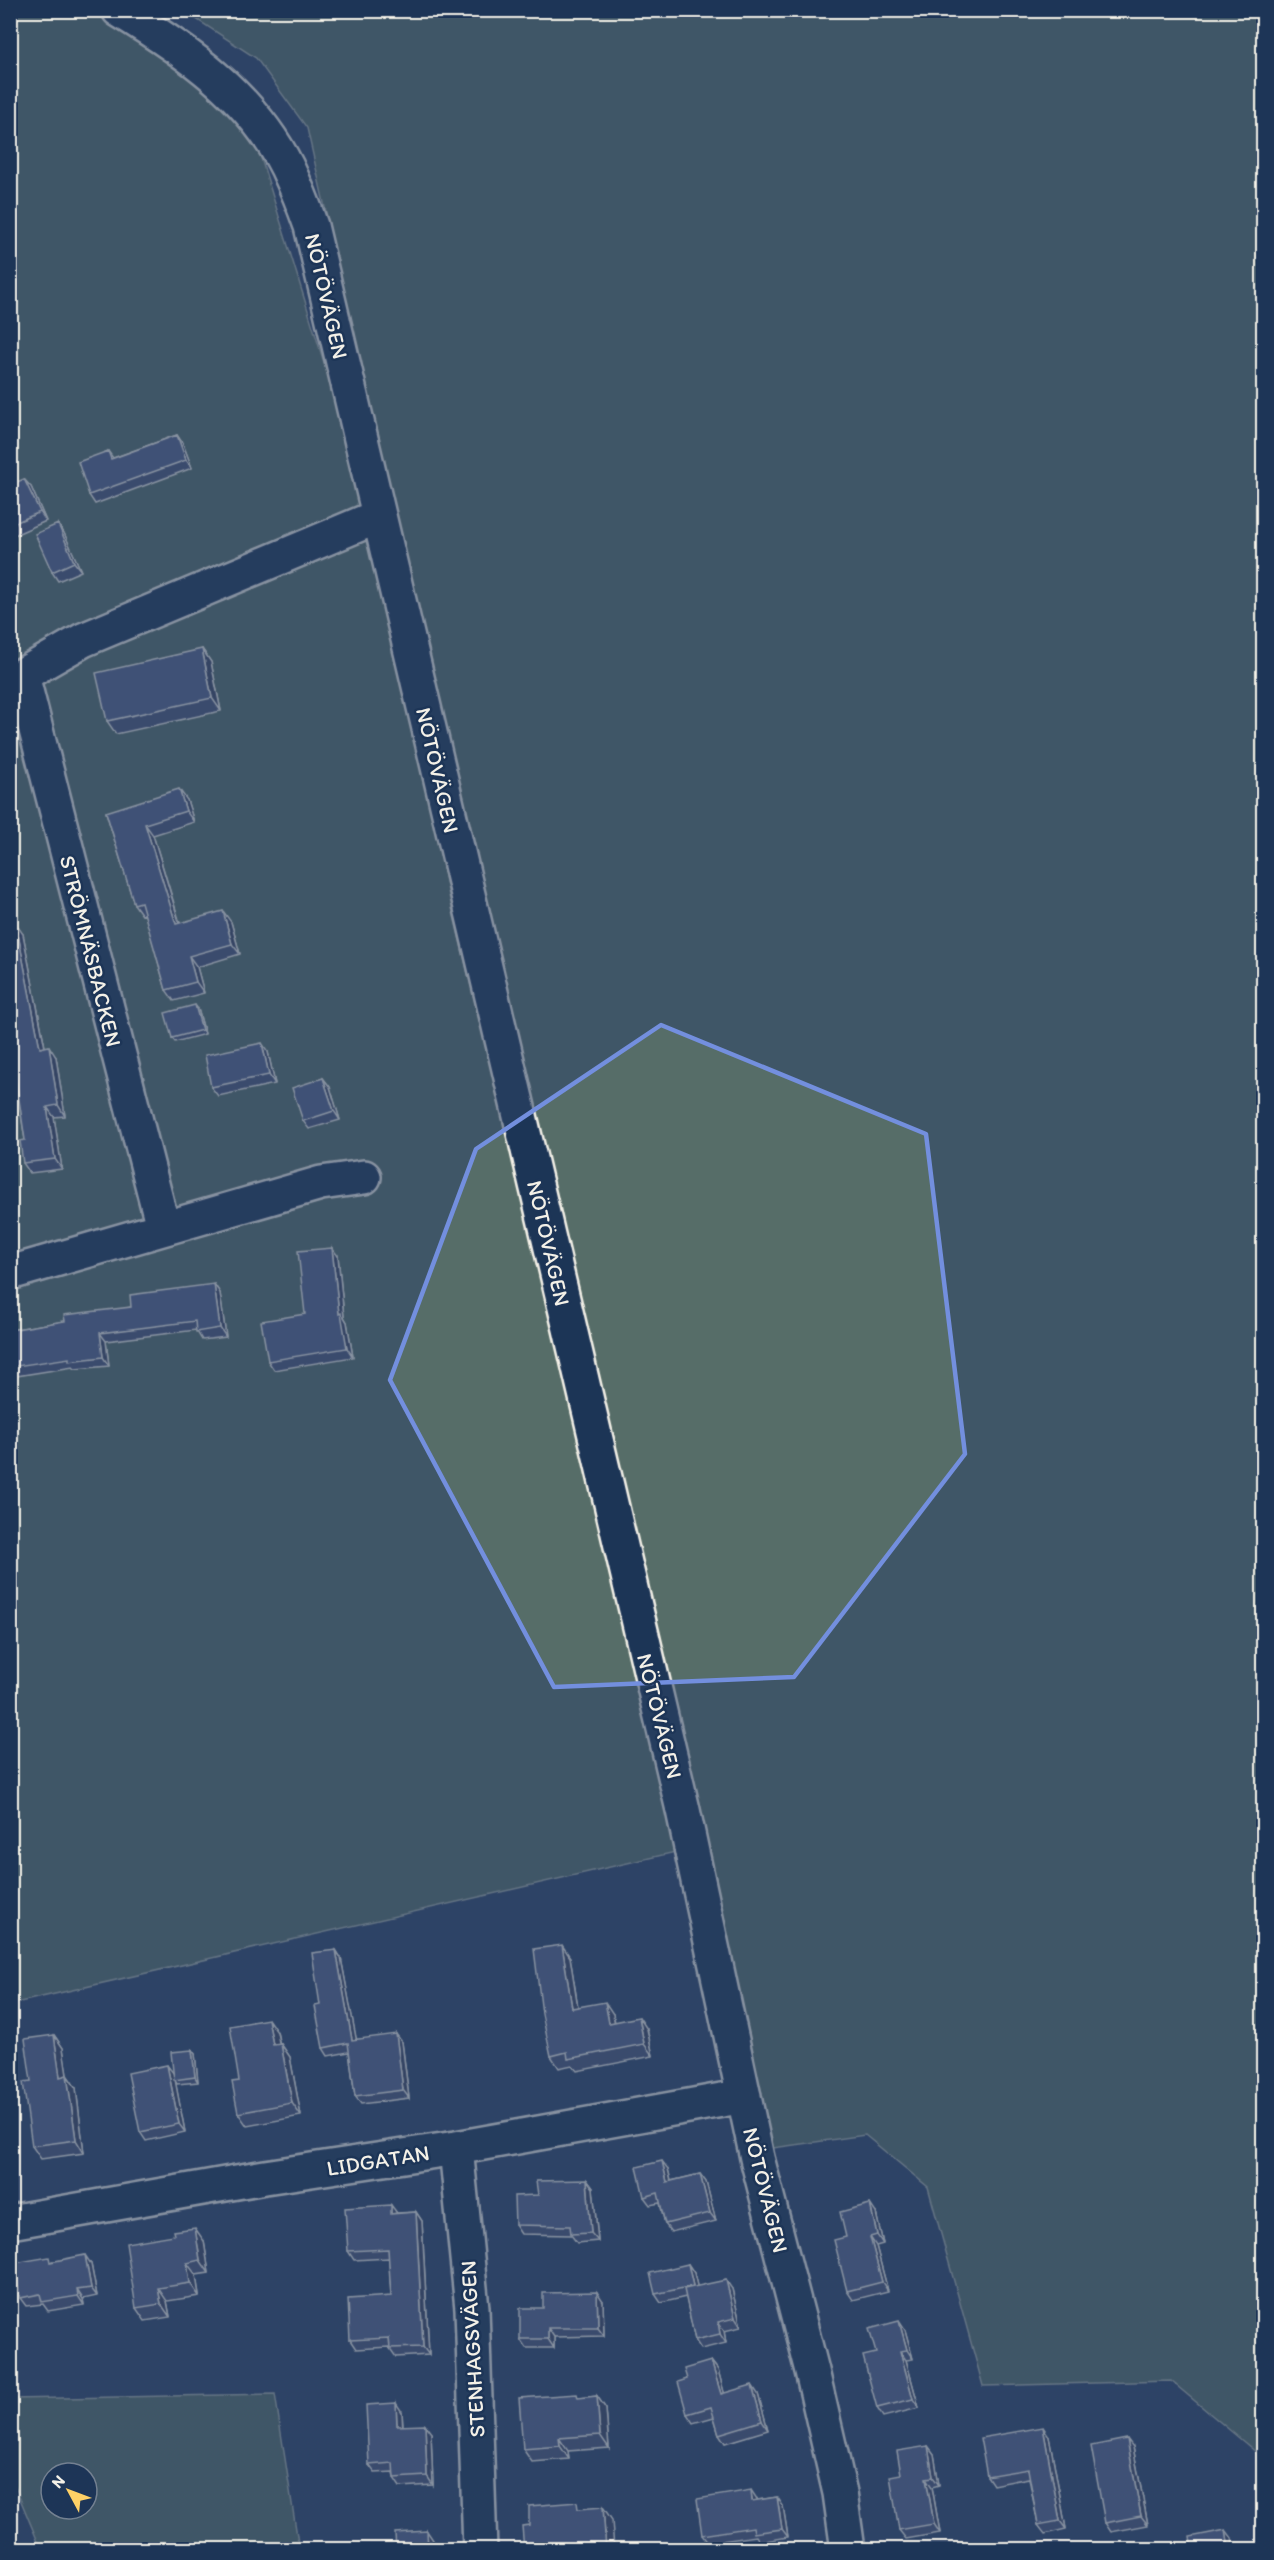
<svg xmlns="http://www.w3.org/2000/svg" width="1274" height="2560" viewBox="0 0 1274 2560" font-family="Itim,sans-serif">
	<rect width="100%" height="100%" fill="#2e4366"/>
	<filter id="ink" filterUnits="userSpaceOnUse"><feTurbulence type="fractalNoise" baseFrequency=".0167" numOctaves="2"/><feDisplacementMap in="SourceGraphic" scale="12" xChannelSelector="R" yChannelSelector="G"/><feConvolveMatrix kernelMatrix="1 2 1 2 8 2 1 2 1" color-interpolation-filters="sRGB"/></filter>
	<g filter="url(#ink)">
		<!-- green -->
		<path fill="#576d68" stroke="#a6afa8" stroke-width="1.5" fill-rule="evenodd" d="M10,11H107L180,58L256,142L371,515L448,891L680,1851L11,2004Z
			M184,11H1263V2458L1171,2381L983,2386L928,2187L865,2135L752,2151L688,1812L307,128L256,58Z
			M275,2394L299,2549H41L11,2477V2399ZM51,2473H87V2509H51Z"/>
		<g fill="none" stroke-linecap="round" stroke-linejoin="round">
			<!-- minor casing -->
			<g stroke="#f4f1e8" stroke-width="38">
				<path id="minor" d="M119,10C186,51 251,95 287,167C296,186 304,206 311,226L683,1810L757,2158L812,2371L840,2493L848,2550
					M22,675L163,1227
					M10,682L83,640L379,516
					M10,1273L321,1183L364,1177
					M456,2148L472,2308L480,2550
					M10,2222L265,2177L456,2148L744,2096"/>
			</g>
			<!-- minor -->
			<use href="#minor" stroke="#1d3557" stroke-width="33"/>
		</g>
		<!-- wall -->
		<path fill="#4b5577" stroke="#f4f1e8" stroke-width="1.5" d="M177,435L183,444L192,468L95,504L89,495L108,451L113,458Z
			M10,485L31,487L46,521L10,537Z
			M58,524L64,533L81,571L58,581L52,572Z
			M202,649L211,662L221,711L116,734L107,721Z
			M187,800L194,822L153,835L180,923L231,922L240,954L197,967L204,993L174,1001L166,990L145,914L142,915L134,904L106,812Z
			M10,925L23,934L45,1047L56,1057L65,1116L54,1117L62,1169L30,1173L23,1163L25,1140L17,1090L10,1091Z
			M198,1009L205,1034L175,1042L172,1038Z
			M268,1052L275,1084L218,1096L211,1087Z
			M323,1078L330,1087L340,1120L309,1129L303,1121Z
			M338,1256L344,1317L347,1322L353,1357L274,1370L268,1361L305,1314Z
			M214,1284L220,1293L226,1337L202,1340L196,1330L106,1341L109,1366L75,1369L73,1367L10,1377V1330L65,1321L131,1307Z
			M336,1950L341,1958L356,2039L402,2042L409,2098L361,2104L355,2096L349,2052L328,2056L323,2048L320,2005Z
			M570,1957L578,2007L613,2014L615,2022L647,2029L653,2056L577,2071L572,2065L559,2068L551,2056Z
			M277,2032L280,2045L281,2044L290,2057L301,2116L247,2126L238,2113L239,2081Z
			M54,2035L63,2048L67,2075L76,2088L84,2153L41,2159L32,2146L31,2081Z
			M192,2050L195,2054L198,2082L177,2084L175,2081L185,2132L146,2141L140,2132L173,2073Z
			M668,2169L671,2181L700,2174L706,2182L716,2221L671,2232L665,2224L660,2203L650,2205L644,2197Z
			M587,2180L593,2188L598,2241L577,2243L571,2235L521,2234L515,2225L538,2195Z
			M416,2212L422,2221L429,2355L396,2357L389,2347L356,2349L350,2340L391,2296L389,2258L354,2260L348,2251L397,2213Z
			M876,2213L883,2244L876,2246L888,2291L853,2300L847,2291L846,2237Z
			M204,2241L209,2273L196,2275L199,2296L167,2301L170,2317L145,2321L136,2308Z
			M52,2261L91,2264L97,2296L83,2299L84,2305L48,2311L43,2304L26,2306L20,2298Z
			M688,2264L694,2273L697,2287L732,2289L741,2327L724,2331L726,2343L701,2349L695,2340L686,2297L661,2303L655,2294Z
			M603,2301L604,2336L554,2337V2348H526L520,2339L543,2308Z
			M905,2330L913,2359L906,2360L919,2408L883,2417L877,2408L876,2353Z
			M711,2361L718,2370L724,2393L758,2394L768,2430L725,2443L719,2434L714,2417L693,2423L687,2414V2379Z
			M597,2396L606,2409L609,2448L568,2451L569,2459L532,2462L523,2449L580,2398Z
			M402,2412L403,2426L431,2433L433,2485L400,2487L394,2478L393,2472L375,2473L369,2465Z
			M1049,2436L1066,2529L1045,2534L1038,2525L1029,2478L993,2485L987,2476Z
			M928,2446L934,2454L939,2485L932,2487L940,2533L906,2539L899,2530L901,2474Z
			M1133,2447L1148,2525L1111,2532L1105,2523Z
			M777,2497L783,2506L788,2537L760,2542L756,2536L708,2543L702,2535L757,2499V2500Z"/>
		<!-- shaded-wall -->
		<path fill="#3d4561" stroke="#f4f1e8" stroke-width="1.5" d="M177,435L183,444L192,468L186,460Z
			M24,479L31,487L46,521L40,512Z
			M58,524L64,533L81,571L74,562Z
			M202,649L211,662L221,711L212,698Z
			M179,789L187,800L194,822L186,811Z
			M145,824L153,835L183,935L176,924Z
			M223,911L231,922L240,954L232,944Z
			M16,924L23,934L47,1058L40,1048Z
			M189,956L197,967L204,993L196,982Z
			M195,1005L198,1009L205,1034L202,1030Z
			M262,1043L268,1052L275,1084L269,1075Z
			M49,1046L56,1057L65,1116L58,1105Z
			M323,1078L330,1087L340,1120L334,1111Z
			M47,1107L54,1117L62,1169L55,1159Z
			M332,1248L338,1256L344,1317L347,1322L353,1357L347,1348L339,1314Z
			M214,1284L220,1293L226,1337L220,1328Z
			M100,1333L106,1341L109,1366L103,1357Z
			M562,1945L570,1957L580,2020L572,2008Z
			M336,1950L341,1958L358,2048L352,2040Z
			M605,2002L613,2014L617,2035L609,2023Z
			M639,2017L647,2029L653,2056L644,2044Z
			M268,2019L277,2032L282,2058L273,2045Z
			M396,2034L402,2042L409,2098L403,2090Z
			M54,2035L63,2048L69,2089L60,2077Z
			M281,2044L290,2057L301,2116L292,2103Z
			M192,2050L195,2054L198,2082L195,2077Z
			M167,2065L174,2074L185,2132L179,2124Z
			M67,2075L76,2088L84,2153L76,2140Z
			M662,2161L668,2169L673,2190L667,2182Z
			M700,2174L706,2182L716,2221L710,2213Z
			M587,2180L593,2188L598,2241L591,2233Z
			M870,2204L876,2213L883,2244L877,2235Z
			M391,2205L397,2213L391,2214Z
			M416,2212L422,2221L429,2355L423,2347Z
			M195,2228L204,2241L209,2273L200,2260Z
			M870,2237L876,2246L888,2291L882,2282Z
			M85,2255L91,2264L97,2296L91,2288Z
			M187,2263L196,2275L199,2296L190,2283Z
			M688,2264L694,2273L699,2294L693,2286Z
			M726,2280L732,2289L741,2327L735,2318Z
			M158,2288L167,2301L170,2317L161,2304Z
			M77,2290L83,2299L84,2305L78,2296Z
			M597,2292L603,2301L604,2336L598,2328Z
			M899,2321L905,2330L913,2359L907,2350Z
			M718,2322L724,2331L726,2343L720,2334Z
			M548,2328L554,2337V2348L548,2339Z
			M900,2351L906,2360L919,2408L913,2399Z
			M711,2361L718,2370L727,2403L721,2394Z
			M752,2385L758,2394L768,2430L762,2421Z
			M597,2396L606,2409L609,2448L600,2435Z
			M396,2403L402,2412L403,2434L397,2426Z
			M425,2425L431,2433L433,2485L427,2476Z
			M1043,2427L1049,2436L1066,2529L1060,2521Z
			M559,2438L568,2451L569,2459L560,2446Z
			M1127,2439L1133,2447L1148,2525L1141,2516Z
			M928,2446L934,2454L939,2485L933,2477Z
			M926,2478L932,2487L940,2533L934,2524Z
			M751,2490L757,2499L758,2510L752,2501Z
			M777,2497L783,2506L788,2537L782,2529Z
			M603,2507L612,2520L614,2550H606Z
			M10,2524L22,2550H21L10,2528Z
			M1226,2530L1232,2538L1234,2550H1229Z
			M427,2531L433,2540V2550H428Z"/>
		<!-- building -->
		<path fill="#57638a" stroke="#f4f1e8" stroke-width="1.5" d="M177,435L186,460L89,495L78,462L108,451L111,459Z
			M24,479L40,512L10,525V485Z
			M58,524L74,562L52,572L35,534Z
			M202,649L212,698L107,721L96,673Z
			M179,789L186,811L145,824L176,924L223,911L232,944L189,956L196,982L166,990L141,902L134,904L106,812Z
			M16,924L40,1048L49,1046L58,1105L47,1107L55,1159L23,1163L20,1141L25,1140L16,1079L10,1080V925Z
			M195,1005L202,1030L172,1038L165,1013Z
			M262,1043L269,1075L211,1087L205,1055Z
			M323,1078L334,1111L303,1121L292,1088Z
			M332,1248L339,1314L341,1313L347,1348L268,1361L261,1321L305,1314L298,1251Z
			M214,1284L220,1328L196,1332L195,1321L100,1333L103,1357L69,1361V1358L10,1367V1330L65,1321L64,1315L131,1307L130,1295Z
			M562,1945L572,2008L605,2002L609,2023L639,2017L644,2044L568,2059L567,2052L551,2056L542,2014L534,1949Z
			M336,1950L352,2040L396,2034L403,2090L355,2096L348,2043L323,2048L315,2006L320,2005L312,1953Z
			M268,2019L273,2045L281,2044L292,2103L238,2113L232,2082L239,2081L230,2026Z
			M54,2035L60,2077L67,2075L76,2140L32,2146L23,2082L31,2081L25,2039Z
			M192,2050L195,2077L174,2080L171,2052Z
			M167,2065L179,2124L140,2132L128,2073Z
			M662,2161L667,2182L700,2174L710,2213L665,2224L658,2193L644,2197L637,2167Z
			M587,2180L591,2233L571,2234L570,2226L515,2225L514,2196L538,2195L536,2181Z
			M870,2204L877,2235L870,2237L882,2282L847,2291L834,2240L846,2237L840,2212Z
			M391,2205V2214L416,2212L423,2347L390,2348L389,2338L350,2340L348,2299L391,2296L388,2249L348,2251L345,2208Z
			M195,2228L200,2260L187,2263L190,2283L158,2288L161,2304L136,2308L126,2243L174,2235L173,2231Z
			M85,2255L91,2288L77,2290L78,2296L42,2302L40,2294L20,2298L14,2263L49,2257L50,2262Z
			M688,2264L693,2286L655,2294L650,2273Z
			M726,2280L735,2318L718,2322L720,2334L695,2340L684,2289Z
			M597,2292L598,2328H548V2339H520V2308H543V2293Z
			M899,2321L907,2350L900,2351L913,2399L877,2408L863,2356L876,2353L869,2329Z
			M711,2361L721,2394L752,2385L762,2421L719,2434L711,2407L687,2414L678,2382L687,2379L684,2369Z
			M577,2394L578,2398L597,2396L600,2435L559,2438L560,2446L523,2449L519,2398Z
			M396,2403L397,2426L425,2425L427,2476L394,2478L393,2463L369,2465L366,2405Z
			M1043,2427L1060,2521L1038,2525L1028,2469L987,2476L980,2438Z
			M1127,2439L1141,2516L1105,2523L1091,2446Z
			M928,2446L933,2477L926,2478L934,2524L899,2530L890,2476L901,2474L897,2451Z
			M751,2490L752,2501L777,2497L782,2529L754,2533L753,2527L702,2535L697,2499Z
			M577,2502L578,2509L603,2507L606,2550H524L522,2526L529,2525V2506Z
			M10,2528L20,2548L17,2550H10Z
			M1226,2530L1229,2550H1192L1190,2537Z
			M427,2531L428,2550H396L395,2533Z"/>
	</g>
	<!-- marked area -->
	<path d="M0 0H1274V2560H0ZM661,1025L926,1134L965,1454L794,1677L554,1687L390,1380L476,1149Z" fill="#2e4366" fill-opacity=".55" fill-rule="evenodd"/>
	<path fill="none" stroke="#738fde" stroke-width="4.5" stroke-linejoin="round" d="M661,1025L926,1134L965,1454L794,1677L554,1687L390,1380L476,1149Z"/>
	<g text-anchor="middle" stroke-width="5" stroke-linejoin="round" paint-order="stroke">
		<!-- street labels -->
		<g font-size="22" fill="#f4f1e8" stroke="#1d3557">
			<text transform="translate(327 296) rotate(77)" y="8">NÖTÖVÄGEN</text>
			<text transform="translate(438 770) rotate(77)" y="8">NÖTÖVÄGEN</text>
			<text transform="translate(91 951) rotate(76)" y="8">STRÖMNÄSBACKEN</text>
			<text transform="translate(549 1243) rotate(77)" y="8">NÖTÖVÄGEN</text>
			<text transform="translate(660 1716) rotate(76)" y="8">NÖTÖVÄGEN</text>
			<text transform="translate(378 2160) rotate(-9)" y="8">LIDGATAN</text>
			<text transform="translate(766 2190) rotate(76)" y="8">NÖTÖVÄGEN</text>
			<text transform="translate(472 2349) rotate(-93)" y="8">STENHAGSVÄGEN</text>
		</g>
	</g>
	<!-- margin -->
	<rect width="1274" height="2560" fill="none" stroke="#1d3557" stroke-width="36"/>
	<rect x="18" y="18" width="1238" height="2524" fill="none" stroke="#f4f1e8" stroke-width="2" filter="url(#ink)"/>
	<!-- north arrow -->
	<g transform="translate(69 2491) rotate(311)"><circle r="28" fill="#1d3557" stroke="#738091" stroke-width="1.5"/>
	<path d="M0-4.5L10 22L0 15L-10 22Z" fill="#ffd166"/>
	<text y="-9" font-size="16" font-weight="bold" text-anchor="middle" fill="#f4f1e8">N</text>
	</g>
</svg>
